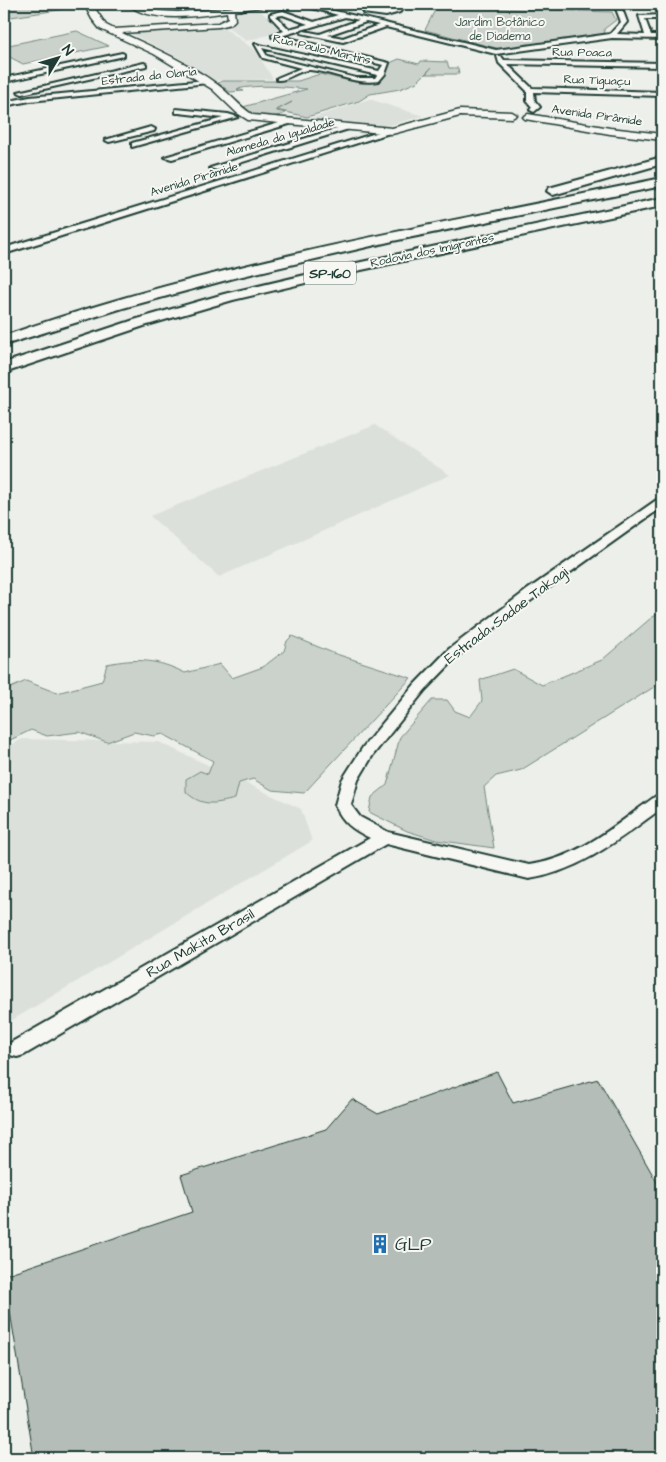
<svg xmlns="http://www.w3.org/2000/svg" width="666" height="1462" viewBox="0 0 666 1462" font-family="'Architects Daughter',sans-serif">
	<rect width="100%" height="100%" fill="#edefea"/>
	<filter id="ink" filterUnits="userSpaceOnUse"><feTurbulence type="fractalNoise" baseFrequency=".02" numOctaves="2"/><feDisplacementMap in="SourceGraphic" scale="10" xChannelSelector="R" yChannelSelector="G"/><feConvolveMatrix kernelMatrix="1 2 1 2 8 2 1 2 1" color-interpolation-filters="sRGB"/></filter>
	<g filter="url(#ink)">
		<!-- built -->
		<path fill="#dce0db" d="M257,8L284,31L246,41L228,27L237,19L235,11Z
			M223,27L256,51L273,79L210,81L183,60L130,33Z
			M369,99L423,116L387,126H364L306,120Z
			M375,425L450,475L219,577L150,516Z
			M23,739L159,742L301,809L312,841L4,1025V748Z"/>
		<!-- green -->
		<path fill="#cbd2cc" stroke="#758880" d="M4,4H78L79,7L11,17L9,9H4Z
			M444,7L612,12L616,20L604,29L605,35L500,49L425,30L436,8Z
			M77,31L109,46L23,64L4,54V46Z
			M399,59L419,64L421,61L447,62L449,68H458L459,74H426L431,68L417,82L400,89L370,94L359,101L307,117L277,110L292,102L276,110L277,111L286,113C273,119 253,119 243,107L307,89C284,87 260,84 237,89L244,91L230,92L218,83L222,81H298L320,74L359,83H371L383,79L390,63Z
			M662,612V682L521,770L496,776L484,787L494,848L436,840L407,831L369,812L372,797L387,785L400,737L432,700H447L455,711L470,717L482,701L480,680L513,669L542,685L602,660L651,618Z
			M292,636L333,653L411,678L304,793L272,790L253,779L239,783L235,799C215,804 202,807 186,792V779L200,771L208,774L213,761L163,734L154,736L134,732L107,742L79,732L47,736L31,730L4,743V691L26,681L57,693L102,681L107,664C137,658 157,659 185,673L220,664L232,678L263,667L284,651L287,641Z"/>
		<!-- building -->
		<path fill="#b4bdb8" stroke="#1f3d34" d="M497,1072L513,1103L598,1079L662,1191V1458H34L4,1275L192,1212L181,1175L326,1129L352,1099L378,1114Z"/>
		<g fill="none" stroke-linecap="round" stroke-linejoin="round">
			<!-- minor casing -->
			<g stroke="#1f3d34" stroke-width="4">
				<path id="minor" d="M225,4H233L243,8L240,10Z
					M297,4H306L496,50L610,34L621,22L615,6H567L564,4H662V6H621L627,22L617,34L645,35L639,16L662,15V19H645L651,35H662V39L612,38L496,54L386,27L343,42L301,33L304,31L320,34L359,20L345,17L281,36L389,63L385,74L379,81C354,85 334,72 310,70C299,69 288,81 277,80V78L301,68L263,58L255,44L379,71L383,65L272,37V35L284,31L270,16V14L283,11L314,22L338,15ZM283,15L308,24L289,29L276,16ZM366,22L379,25L343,38L328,35ZM262,48L377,75L375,78H356L267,56Z
					M455,4H461L457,7Z
					M398,6L403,7L400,12L386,16L363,13C372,9 385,12 396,10Z
					M122,53L124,54V56L4,82V78Z
					M497,56H501L504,60L662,63V67L507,64L532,88L662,92V96L534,92L535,101L540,107L534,112L530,110L532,107L527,101V91L499,63Z
					M144,63L146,64V66L22,94L18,92Z
					M206,80L208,81V83L30,101L4,106V102L30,97Z
					M176,109L228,114L238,117L132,147V143L223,118L179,113H176Z
					M289,120L296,122L172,159L165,157Z
					M348,125L355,127L217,170L210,168Z
					M151,127L155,129L154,131L109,142L105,140Z
					M389,129L396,131L4,254V248Z
					M662,498V507L537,596L459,655L425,690L373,755L358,780L351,805L360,817L388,832L529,865C578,859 617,824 656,796L662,794V808C621,838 581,871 529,879L386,844L24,1055L17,1057L10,1055L8,1049L10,1043L370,838C353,830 342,822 335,805L342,780L363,747L415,684L449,649L527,590L658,499Z"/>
			</g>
			<!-- major casing -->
			<g stroke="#1f3d34" stroke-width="3">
				<path id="major" d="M84,4H92L106,25L114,29L218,23L228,18L227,12C201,16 148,24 128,4H137L160,11L178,12L270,4L266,6L234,11L235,20L231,24L219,27L122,33C155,48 190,64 218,85C231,95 240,107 253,115L392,128L460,110L512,112L517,115L512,118L460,116L392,134L248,120L237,113L212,89L154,54L100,29L92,19Z
					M528,114L610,128L662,134V140L610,134L525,119L523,117Z"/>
			</g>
			<!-- highway casing -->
			<g stroke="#1f3d34" stroke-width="4">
				<path id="highway" d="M662,157V164L553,195L547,191L549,188Z
					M662,178V186L393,241L234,278L123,308L4,345V336C217,261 442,224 662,178Z
					M662,198V206L352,272L233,300L144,326L4,373V363L134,320L224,294L352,264Z"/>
			</g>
			<!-- minor -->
			<use href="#minor" fill="#f6f6f2" fill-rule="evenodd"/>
			<!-- major -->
			<use href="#major" fill="#f6f6f2" fill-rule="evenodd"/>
			<!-- highway -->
			<use href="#highway" fill="#f6f6f2" fill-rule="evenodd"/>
		</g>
	</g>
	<!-- icons -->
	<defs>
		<g id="building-bare" transform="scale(1.5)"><path d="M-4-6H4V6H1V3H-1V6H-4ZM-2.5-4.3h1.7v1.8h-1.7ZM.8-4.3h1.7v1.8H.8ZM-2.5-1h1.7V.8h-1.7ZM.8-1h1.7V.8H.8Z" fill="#1f6fb2" stroke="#f6f6f2" stroke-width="2.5" paint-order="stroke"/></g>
	</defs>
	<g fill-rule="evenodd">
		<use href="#building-bare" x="380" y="1244"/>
	</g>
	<g text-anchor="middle" stroke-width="4" stroke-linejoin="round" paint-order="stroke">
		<!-- far-park labels -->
		<g font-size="12" fill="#415b52" stroke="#f6f6f2">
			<text x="500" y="26">Jardim Botânico<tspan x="500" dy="14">de Diadema</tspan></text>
		</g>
		<!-- far-street labels -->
		<g font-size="12" fill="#1f3d34" stroke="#f6f6f2">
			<text transform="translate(322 49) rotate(13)" y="4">Rua Paulo Martins</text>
			<text transform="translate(582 52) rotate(1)" y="4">Rua Poaca</text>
			<text transform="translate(149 76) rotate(-6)" y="4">Estrada da Olaria</text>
			<text transform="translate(597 80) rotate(2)" y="4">Rua Tiguaçu</text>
			<text transform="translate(597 115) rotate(8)" y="4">Avenida Pirâmide</text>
			<text transform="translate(280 137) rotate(-16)" y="4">Alameda da Igualdade</text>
			<text transform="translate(194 179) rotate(-17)" y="4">Avenida Pirâmide</text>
			<text transform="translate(432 250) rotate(-12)" y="4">Rodovia dos Imigrantes</text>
		</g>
		<!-- shield labels -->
		<rect fill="#f6f6f2" stroke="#60746d" stroke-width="1" x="304" y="261.5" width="52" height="23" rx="4"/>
		<g font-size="14" font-weight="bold" fill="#1f3d34">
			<text x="330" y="278">SP-160</text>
		</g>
		<!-- street labels -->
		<g font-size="15" fill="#1f3d34" stroke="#f6f6f2">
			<text transform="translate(506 615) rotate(-37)" y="5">Estrada Sadae Takagi</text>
			<text transform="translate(200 943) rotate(-30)" y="5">Rua Makita Brasil</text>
		</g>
		<!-- near-poi labels -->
		<g font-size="18" fill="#1f3d34" stroke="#f6f6f2" text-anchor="start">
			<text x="395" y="1250">GLP</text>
		</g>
	</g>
	<!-- margin -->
	<rect width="666" height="1462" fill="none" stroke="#f6f6f2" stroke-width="20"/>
	<rect x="10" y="10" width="646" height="1442" fill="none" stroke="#1f3d34" stroke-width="2" filter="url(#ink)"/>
	<!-- north arrow -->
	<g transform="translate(58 58) rotate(52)" stroke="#f6f6f2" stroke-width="4" paint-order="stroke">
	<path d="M0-4L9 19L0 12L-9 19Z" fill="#1f3d34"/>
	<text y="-8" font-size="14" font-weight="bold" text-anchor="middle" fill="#1f3d34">N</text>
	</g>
</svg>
